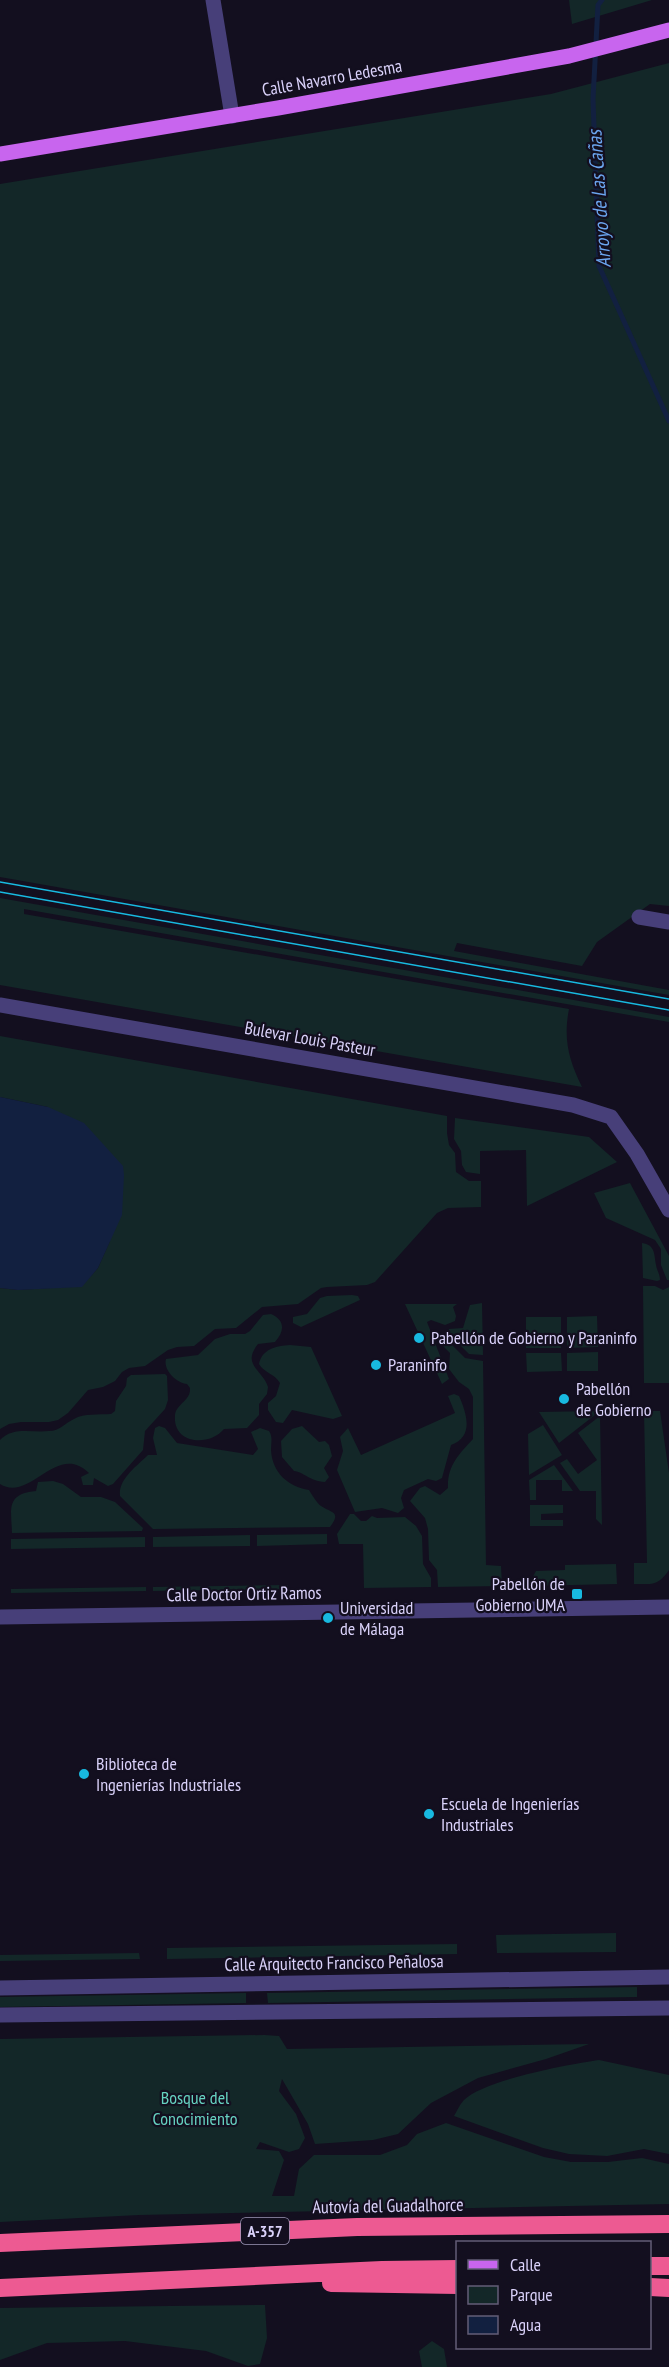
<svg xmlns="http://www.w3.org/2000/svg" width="669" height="2367" viewBox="0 0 669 2367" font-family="'PT Sans Narrow',sans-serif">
	<rect width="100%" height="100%" fill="#130f1f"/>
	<!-- green -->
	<path fill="#132728" d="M569,0H652L572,24Z
		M669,63V906L650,904L597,942L582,966L457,943L454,951L669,990V995L0,877V184L551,94Z
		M0,898L669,1017V1022L24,909V914L569,1009C563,1040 569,1060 582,1087L0,985Z
		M0,1036L447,1116V1133L449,1145L455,1153L456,1172L469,1181H481V1207L448,1208L437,1213L375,1282L367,1285L327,1287L321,1288L298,1304L262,1307L236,1328L215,1329L194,1346L177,1347L168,1350L145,1366L129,1368L122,1372L115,1381L103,1387L88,1390L68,1413L58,1420L49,1422H21L9,1424L0,1429V1288L18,1290L82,1286L98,1268L110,1241L48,1107L0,1097Z
		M455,1118L589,1137L617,1162L527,1206L526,1150L480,1151V1174L466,1172L462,1165L461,1151L454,1139Z
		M630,1183L669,1256V1280H667L661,1265V1249L655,1240L606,1218L594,1193Z
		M642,1243C655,1245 654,1253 656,1265C657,1271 660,1274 660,1280L657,1281L643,1278Z
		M643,1286H655L663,1290L669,1287V1383H644Z
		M352,1295L358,1296L360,1300L301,1327L293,1323V1317L307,1314L320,1298L327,1296Z
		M482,1303L483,1355L469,1354L448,1333L449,1329L463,1328L470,1305Z
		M405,1304H457L453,1307L456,1316L455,1321L445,1325L431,1320L427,1322L449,1379L442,1384Z
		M271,1314C285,1320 285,1331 275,1342L258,1344C241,1365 263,1370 268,1387L267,1394L259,1404V1415L247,1428L224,1429C209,1447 173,1444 175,1416C175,1404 191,1401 190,1388L187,1384C176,1383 163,1370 166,1359L198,1355L215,1339L230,1334H245L250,1331L263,1315Z
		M597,1316L598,1347L567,1348V1317Z
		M526,1317H561V1348H526Z
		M443,1340L448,1341L465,1358L483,1361L486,1565L501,1566L502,1586L438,1587L437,1570L429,1560L428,1529L425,1518L410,1501L420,1488L425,1486L440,1495L448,1488C447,1466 459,1454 473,1439V1397L469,1389L459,1382L449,1369L450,1353L442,1345Z
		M290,1345L311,1347L342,1416L333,1419L292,1410L283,1423L276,1422L268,1410V1403L276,1396L280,1383C274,1373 264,1373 259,1364C262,1349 276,1346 290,1345Z
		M598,1352V1371H567V1353Z
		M526,1353H561L562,1371L527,1372Z
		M165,1374L167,1376L168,1400L165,1409L145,1431L143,1450L113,1484L108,1486L94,1478L93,1485H83L81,1477L89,1473C57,1441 30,1503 0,1484V1440C13,1426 32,1433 49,1431C60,1431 65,1423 74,1419C84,1413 99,1415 111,1414L115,1411L116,1401L126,1386L127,1378L131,1375Z
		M454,1394L459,1396C467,1414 474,1437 451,1445L442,1478L436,1481L428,1479L404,1490L401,1498L404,1508L398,1513L382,1508L355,1512L337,1470L343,1451L340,1437L348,1428L361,1455L455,1413L448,1396Z
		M600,1411L559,1443L539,1412Z
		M644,1411H660L669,1473V1570C658,1586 653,1584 634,1584V1563H647Z
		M600,1416L602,1525L596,1519V1491H580L560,1463L567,1459L578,1474L597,1460L578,1433Z
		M543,1425L562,1455L529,1475L528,1434Z
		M159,1426L165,1428L177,1443L253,1455L258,1449L251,1432L260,1428L269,1431C273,1437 271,1443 271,1450C272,1472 288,1487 309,1490C312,1495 317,1503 321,1506C331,1513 342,1511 330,1527L153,1529L120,1496C118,1479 137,1466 148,1455H157L153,1438L155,1428Z
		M302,1426L319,1442L325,1441L329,1445L332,1456L324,1468L329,1477L325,1482C309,1481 304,1472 294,1471L282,1457L281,1441L292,1429Z
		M554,1465L573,1491H562V1480H536V1500H530L529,1480Z
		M53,1481L63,1484L81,1497H101L115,1502L143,1528L142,1531L12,1533C11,1508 6,1494 36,1491L38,1482Z
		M530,1505H563V1513L541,1514V1520H563V1526H530Z
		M350,1514H354L361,1521H366L372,1516L377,1518L405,1517L416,1526L422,1536L423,1564L431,1578V1587L364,1588L363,1544H339L337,1534Z
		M327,1534V1544L257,1546V1535Z
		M250,1535V1546L153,1547V1537Z
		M145,1537V1547L11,1549V1539Z
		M616,1564L617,1584L528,1586L536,1571L565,1570V1565Z
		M288,1585V1589L153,1591V1587Z
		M146,1587V1591L11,1593V1589Z
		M616,1933V1952L497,1953L496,1935Z
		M457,1944V1954L167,1959V1948Z
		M139,1953L140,1959L0,1961V1955Z
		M637,1987V1997L268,2003L267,1993Z
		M246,1993V2003L0,2007V1997Z
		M264,2035L279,2036L287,2049L589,2044L546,2059L478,2078L431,2103L398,2134L373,2140L315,2144L308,2124L282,2079L279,2091L296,2114L305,2138L299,2149L289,2152L260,2142L256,2149L279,2151L284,2160L272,2196H294L299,2169L314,2155H380L407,2145L417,2134L446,2123L544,2157L571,2162H608L642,2158L669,2164V2204L139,2215L0,2222V2039Z
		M599,2060L669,2075V2154L644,2149L607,2156L569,2154L543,2148L454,2116C457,2111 460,2104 464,2100C484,2080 570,2064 599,2060Z
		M265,2305L267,2338L260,2364L248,2366L206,2351L125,2341L47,2343L0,2360V2308Z
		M432,2341L444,2349L447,2367H422L419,2351Z"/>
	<!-- water -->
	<path fill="#122040" d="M0,1097L48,1107L84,1123L123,1166L124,1175L122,1215L98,1268L82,1287L18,1290L0,1288Z"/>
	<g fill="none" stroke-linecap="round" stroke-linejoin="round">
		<!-- stream -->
		<path stroke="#122040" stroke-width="5" d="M602,0L598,5L593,99L599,266L669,421"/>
		<!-- minor -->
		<path stroke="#473f79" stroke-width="15" d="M213,0L232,116
			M639,917L669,922
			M0,1005L573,1105L611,1117L637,1154L669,1210
			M0,1617L669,1607
			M0,1988L669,1977
			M0,2015L669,2008"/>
		<!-- major -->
		<path stroke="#c865ee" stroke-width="15" d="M0,154L278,108L569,56L669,30"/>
		<!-- highway -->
		<path stroke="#ed5a92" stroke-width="18" d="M0,2243L357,2227L669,2224
			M650,2266H669
			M331,2283L458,2285
			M650,2287L669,2288
			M0,2288L382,2270L458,2269"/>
		<!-- tram -->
		<path stroke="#18b9e0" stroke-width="1.5" d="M0,882L669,999
			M0,892L669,1010"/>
	</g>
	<!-- markers -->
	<g fill="#18b9e0" stroke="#130f1f" stroke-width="2">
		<circle cx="419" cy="1338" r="6"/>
		<circle cx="376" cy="1365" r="6"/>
		<circle cx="564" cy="1399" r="6"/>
		<rect x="571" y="1588" width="12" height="12" rx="3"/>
		<circle cx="328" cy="1618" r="6"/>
		<circle cx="84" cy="1774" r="6"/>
		<circle cx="429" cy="1814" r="6"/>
	</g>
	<g text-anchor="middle" stroke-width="4.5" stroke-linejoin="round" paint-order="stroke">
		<!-- shield labels -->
		<rect fill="#130f1f" stroke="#9e98b8" stroke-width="1.5" x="241" y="2218" width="48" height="26" rx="4.5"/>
		<g font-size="16" font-weight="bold" fill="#dad2fa">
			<text x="265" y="2237">A-357</text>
		</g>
		<!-- street labels -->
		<g font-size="18" fill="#dad2fa" stroke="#130f1f">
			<text transform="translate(332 78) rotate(-10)" y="6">Calle Navarro Ledesma</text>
			<text transform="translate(310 1039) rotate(10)" y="6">Bulevar Louis Pasteur</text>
			<text transform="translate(244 1594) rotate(-1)" y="6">Calle Doctor Ortiz Ramos</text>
			<text transform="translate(334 1963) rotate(-1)" y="6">Calle Arquitecto Francisco Peñalosa</text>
			<text transform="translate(388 2206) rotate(-1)" y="6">Autovía del Guadalhorce</text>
		</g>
		<!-- poi labels -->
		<g font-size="18" fill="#dad2fa" stroke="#130f1f" text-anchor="start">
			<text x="431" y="1344">Pabellón de Gobierno y Paraninfo</text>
			<text x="388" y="1371">Paraninfo</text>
			<text x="576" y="1395">Pabellón<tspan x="576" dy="21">de Gobierno</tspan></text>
			<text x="565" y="1590" text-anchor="end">Pabellón de<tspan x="565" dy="21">Gobierno UMA</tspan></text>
			<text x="340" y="1614">Universidad<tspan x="340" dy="21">de Málaga</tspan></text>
			<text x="96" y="1770">Biblioteca de<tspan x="96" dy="21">Ingenierías Industriales</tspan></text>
			<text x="441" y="1810">Escuela de Ingenierías<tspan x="441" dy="21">Industriales</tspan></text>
		</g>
		<!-- park labels -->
		<g font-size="18" fill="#66d2c1" stroke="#130f1f">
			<text x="195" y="2104">Bosque del<tspan x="195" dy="21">Conocimiento</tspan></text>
		</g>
		<!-- water labels -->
		<g font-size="20" font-style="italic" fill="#6ba5ef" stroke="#130f1f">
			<text transform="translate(599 199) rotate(-94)" y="7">Arroyo de Las Cañas</text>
		</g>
	</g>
	<!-- legend -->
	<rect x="456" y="2241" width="195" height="108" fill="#130f1f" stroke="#635d77" stroke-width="1.5"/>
	<rect x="468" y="2260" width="30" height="9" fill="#c865ee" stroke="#635d77" stroke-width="1.5"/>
	<text x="510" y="2271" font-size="18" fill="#dad2fa">Calle</text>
	<rect x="468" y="2286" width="30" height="18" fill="#132728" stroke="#635d77" stroke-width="1.5"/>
	<text x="510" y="2301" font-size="18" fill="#dad2fa">Parque</text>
	<rect x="468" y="2316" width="30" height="18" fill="#122040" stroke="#635d77" stroke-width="1.5"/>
	<text x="510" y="2331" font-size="18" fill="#dad2fa">Agua</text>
</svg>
